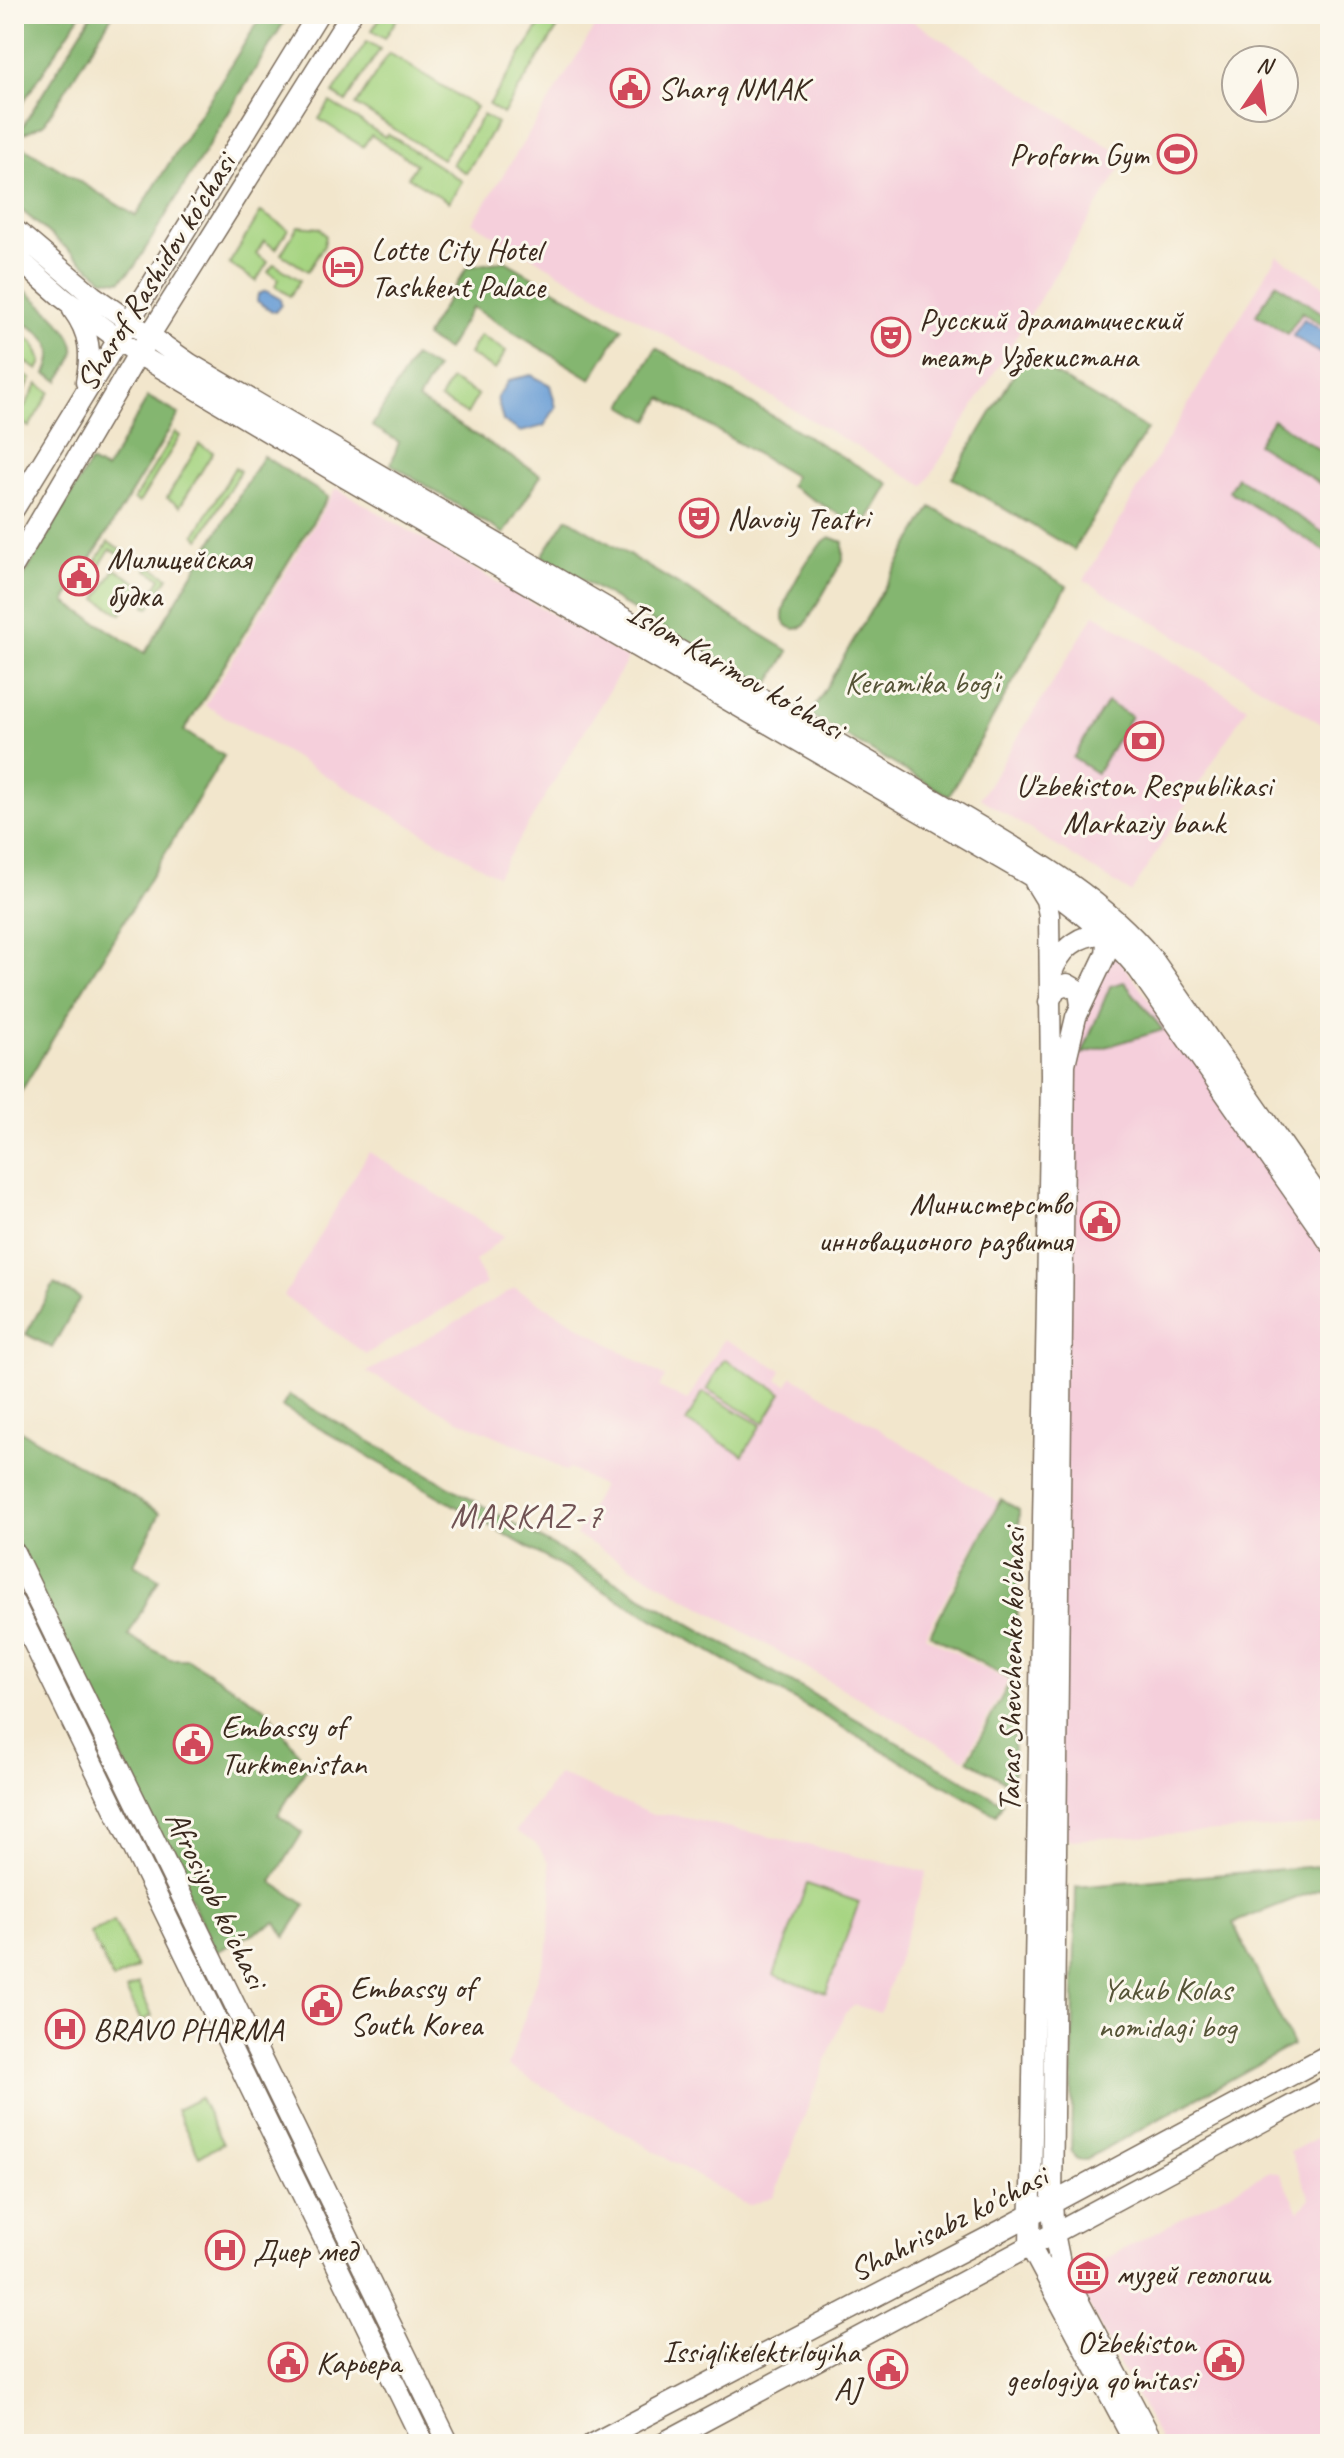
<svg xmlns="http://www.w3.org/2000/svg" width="1344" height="2458" viewBox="0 0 1344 2458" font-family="Caveat,sans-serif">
	<rect width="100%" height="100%" fill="#fbf7ec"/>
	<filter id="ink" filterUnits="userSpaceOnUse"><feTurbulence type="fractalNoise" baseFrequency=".0125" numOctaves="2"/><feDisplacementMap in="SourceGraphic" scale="16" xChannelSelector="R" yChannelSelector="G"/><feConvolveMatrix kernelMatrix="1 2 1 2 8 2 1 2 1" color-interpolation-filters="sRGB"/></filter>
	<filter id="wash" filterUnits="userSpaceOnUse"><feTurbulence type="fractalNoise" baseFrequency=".006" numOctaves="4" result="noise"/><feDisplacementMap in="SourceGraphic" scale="32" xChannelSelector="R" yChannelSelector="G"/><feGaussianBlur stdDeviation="1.8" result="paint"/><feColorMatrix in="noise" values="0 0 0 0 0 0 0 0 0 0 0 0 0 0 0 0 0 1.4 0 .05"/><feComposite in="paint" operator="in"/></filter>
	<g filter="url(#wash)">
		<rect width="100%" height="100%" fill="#f2e6cc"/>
		<!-- built -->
		<path fill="#f5cfdb" d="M603,14H902L1127,158L924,486L472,222L487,201Z
			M1277,255L1330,290V729L1084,580Z
			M336,488L628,659L497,876L205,705Z
			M1095,614L1247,707L1131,893L980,798Z
			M1107,943L1330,1243V1824L1071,1840L1056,1832L1065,1064Z
			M369,1152L504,1236L475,1261L486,1284L366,1354L284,1296Z
			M515,1288L665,1377L659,1387L687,1401L724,1339L782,1370L777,1380L787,1385L792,1376L998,1502L925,1636L1008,1681L965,1759L576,1535L602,1486L569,1468L566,1472L531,1451L454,1418L367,1372Z
			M559,1774L653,1815H673L927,1872L880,2013L855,2005L844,2014L774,2196L749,2206L508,2066L548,1948L552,1891L549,1862L536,1844L516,1831Z
			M1330,2131V2444H1162L1073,2276L1270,2171L1280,2174L1299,2211L1310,2198L1290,2152Z"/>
		<!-- green -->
		<path fill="#a6d481" stroke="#707f50" stroke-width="2" d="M383,14H400L385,38L372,30Z
			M543,20L557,29L503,114L489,105Z
			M367,41L380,49L346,102L333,93Z
			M389,53L476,107L442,159L356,105Z
			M330,102L385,137L388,134L462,181L449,202L408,177L416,164L371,135L363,147L319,119Z
			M483,115L497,123L466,173L452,164Z
			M261,212L288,229L276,249L264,241L256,254L268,262L256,281L229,264Z
			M298,226L320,228L326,236L324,245L308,271L281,254Z
			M274,264L300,280L290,296L275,286L279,279L268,272Z
			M14,330L34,343L42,362L38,370L14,354Z
			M480,335L506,351L495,370L469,354Z
			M14,369L31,379L14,407Z
			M451,380L478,395L467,414L440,399Z
			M38,384L50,392L29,427L17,419Z
			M175,432L180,436L139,503L134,499Z
			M199,444L213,452L180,506L167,498Z
			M235,467L240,471L200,539L195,535Z
			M108,542L127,553L124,557L110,549L95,573L90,571Z
			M150,566L168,577L149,608L145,606L161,578L147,570Z
			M115,569L139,584L121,614L97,599Z
			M724,1359L782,1393L764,1423L707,1389Z
			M703,1392L761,1425L743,1455L686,1422Z
			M807,1884L859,1902L826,1993L774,1975Z
			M114,1921L137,1968L113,1980L90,1933Z
			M138,1984L152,2016L141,2021L126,1990Z
			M200,2098L223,2144L199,2156L176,2110Z"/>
		<!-- forest -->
		<path fill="#84b66f" stroke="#607046" stroke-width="2" d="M14,14H81L14,116Z
			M92,14H113L44,124L16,137Z
			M263,14H289L135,266L120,281L103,279L14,204V146L17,143L136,216Z
			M505,261L622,328L591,379L472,307L447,350L425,337L467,267Z
			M14,281C30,295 78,330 74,353C72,363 64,372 59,381L46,374C62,341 38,331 14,317Z
			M1276,283L1330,318V331L1302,312L1288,334L1256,315Z
			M656,348L889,484L863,528L790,486L794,476L662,398L649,421L623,406Z
			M414,356L436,369L418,400L541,475L504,534L391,464L399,442L372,426Z
			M1025,356L1147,429L1074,550L952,478Z
			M148,397L179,414L65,602L145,653L263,456L328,497L184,731L224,756L14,1103V594L90,462L106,470Z
			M1273,419L1330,457V490L1257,444Z
			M1237,477L1324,533L1330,525V554L1229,491Z
			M931,507L1067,586L949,796L810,715Z
			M567,518L789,651L766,689L542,556Z
			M830,537L843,542V560L805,625C797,632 787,629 783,619C782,599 812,547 830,537Z
			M1107,702L1131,716L1097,773L1073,758Z
			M1124,982L1163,1030L1082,1054L1110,986Z
			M54,1284L80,1298L52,1348L26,1334Z
			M289,1395L1003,1803L996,1815L282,1407Z
			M14,1427L160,1513L134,1564L159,1579L128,1636L170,1659H188L266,1709L308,1766L278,1815L302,1833L272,1882L306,1905L285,1937L276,1922L216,1952L14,1535Z
			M1001,1499L1019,1510L1013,1786L968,1760L1011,1680L930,1634Z
			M1330,1865V1885L1233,1923L1293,2045L1085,2160L1077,2159L1071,2152L1076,1887Z"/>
		<!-- water -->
		<path fill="#699dd5" stroke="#52647a" stroke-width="2" d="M266,291L280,299L281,305L276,311H272L257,301L258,294Z
			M1304,319L1330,336V360L1293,336Z
			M531,375L550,385L556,407L544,426L521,432L503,421L497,398L509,380Z"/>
	</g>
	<g filter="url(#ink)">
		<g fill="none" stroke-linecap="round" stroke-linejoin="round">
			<!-- major casing -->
			<g stroke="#7b6c5b" stroke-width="23">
				<path id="major" d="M14,229L93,296L190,364L955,812C1025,854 1099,894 1152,958L1330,1213
					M14,255L63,298L138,354L339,474L1031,876C1070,904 1107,932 1138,969L1330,1243
					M73,310C90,333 92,354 86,382
					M14,509L318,14
					M14,565L138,354L351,14
					M1035,882L1046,900L1049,915L1051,1076L1030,2246L1136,2444
					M1104,930L1107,943L1106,954L1076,1017L1065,1064L1052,2203L1054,2233L1061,2268L1154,2444
					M1051,975C1061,947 1082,931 1112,935
					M1049,1002L1056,988L1067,984L1079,991L1081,1005
					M14,1552L449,2444
					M14,1603L424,2444
					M592,2444L1004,2229L1330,2054
					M661,2444L1330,2085"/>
			</g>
			<!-- major -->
			<use href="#major" stroke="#fff" stroke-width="20"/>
		</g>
	</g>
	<!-- icons -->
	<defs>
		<g id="civic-ring" transform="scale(2)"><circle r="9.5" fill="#fbf7ec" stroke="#d1495b" stroke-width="1.5"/><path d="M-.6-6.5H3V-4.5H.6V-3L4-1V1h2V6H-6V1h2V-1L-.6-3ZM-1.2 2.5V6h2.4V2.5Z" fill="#d1495b"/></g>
		<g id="stadium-ring" transform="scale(2)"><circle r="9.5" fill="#fbf7ec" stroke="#d1495b" stroke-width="1.5"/><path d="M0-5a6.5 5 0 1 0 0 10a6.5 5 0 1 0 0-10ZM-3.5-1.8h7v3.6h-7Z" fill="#d1495b"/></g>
		<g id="hotel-ring" transform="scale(2)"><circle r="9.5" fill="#fbf7ec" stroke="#d1495b" stroke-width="1.5"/><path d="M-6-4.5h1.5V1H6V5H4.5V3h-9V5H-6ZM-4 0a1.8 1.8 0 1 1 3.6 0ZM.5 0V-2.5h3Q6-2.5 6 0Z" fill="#d1495b"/></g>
		<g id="theatre-ring" transform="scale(2)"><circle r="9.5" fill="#fbf7ec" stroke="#d1495b" stroke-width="1.5"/><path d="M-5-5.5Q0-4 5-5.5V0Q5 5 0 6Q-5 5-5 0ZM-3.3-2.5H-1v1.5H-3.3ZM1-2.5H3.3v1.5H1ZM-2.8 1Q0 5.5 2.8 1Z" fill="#d1495b"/></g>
		<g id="bank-ring" transform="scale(2)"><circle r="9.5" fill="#fbf7ec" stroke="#d1495b" stroke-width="1.5"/><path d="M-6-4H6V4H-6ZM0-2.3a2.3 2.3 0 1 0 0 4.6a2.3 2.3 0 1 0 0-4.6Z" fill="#d1495b"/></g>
		<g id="hospital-ring" transform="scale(2)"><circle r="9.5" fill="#fbf7ec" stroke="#d1495b" stroke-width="1.5"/><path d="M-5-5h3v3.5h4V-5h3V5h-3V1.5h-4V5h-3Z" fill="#d1495b"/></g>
		<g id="museum-ring" transform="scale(2)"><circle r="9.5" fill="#fbf7ec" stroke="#d1495b" stroke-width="1.5"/><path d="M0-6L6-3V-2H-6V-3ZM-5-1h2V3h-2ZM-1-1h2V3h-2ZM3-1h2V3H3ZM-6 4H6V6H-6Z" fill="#d1495b"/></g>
	</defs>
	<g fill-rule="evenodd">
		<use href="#civic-ring" x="630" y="88"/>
		<use href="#stadium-ring" x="1177" y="154"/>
		<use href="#hotel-ring" x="343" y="267"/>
		<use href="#theatre-ring" x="891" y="337"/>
		<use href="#theatre-ring" x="699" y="518"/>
		<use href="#civic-ring" x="79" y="576"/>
		<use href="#bank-ring" x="1144" y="741"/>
		<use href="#civic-ring" x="1100" y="1221"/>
		<use href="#civic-ring" x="193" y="1744"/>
		<use href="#civic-ring" x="322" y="2005"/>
		<use href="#hospital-ring" x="65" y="2029"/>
		<use href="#hospital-ring" x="225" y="2250"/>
		<use href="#museum-ring" x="1088" y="2273"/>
		<use href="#civic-ring" x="1224" y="2360"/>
		<use href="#civic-ring" x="288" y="2362"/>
		<use href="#civic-ring" x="888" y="2369"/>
	</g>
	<g text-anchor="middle" stroke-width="6" stroke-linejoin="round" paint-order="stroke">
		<!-- poi labels -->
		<g font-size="32" fill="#3b2a1e" stroke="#fbf7ec" text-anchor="start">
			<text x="658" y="99">Sharq NMAK</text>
			<text x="1149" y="165" text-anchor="end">Proform Gym</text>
			<text x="371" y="260">Lotte City Hotel<tspan x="371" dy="37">Tashkent Palace</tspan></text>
			<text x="919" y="330">Русский драматический<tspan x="919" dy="37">театр Узбекистана</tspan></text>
			<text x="727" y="529">Navoiy Teatri</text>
			<text x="107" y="569">Милицейская<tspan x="107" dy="37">будка</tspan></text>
			<text x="1144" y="796" text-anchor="middle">U'zbekiston Respublikasi<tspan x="1144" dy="37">Markaziy bank</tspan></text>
			<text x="1072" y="1214" text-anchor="end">Министерство<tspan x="1072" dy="37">инновационого развития</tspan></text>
			<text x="221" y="1737">Embassy of<tspan x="221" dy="37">Turkmenistan</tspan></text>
			<text x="350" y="1998">Embassy of<tspan x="350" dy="37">South Korea</tspan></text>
			<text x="93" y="2040">BRAVO PHARMA</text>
			<text x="253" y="2261">Диер мед</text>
			<text x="1116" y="2284">музей геологии</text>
			<text x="1196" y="2353" text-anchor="end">O‘zbekiston<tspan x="1196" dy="37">geologiya qo‘mitasi</tspan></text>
			<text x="860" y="2362" text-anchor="end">Issiqlikelektrloyiha<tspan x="860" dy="37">AJ</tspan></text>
			<text x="316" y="2373">Карьера</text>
		</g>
		<!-- street labels -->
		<g font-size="32" fill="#3b2a1e" stroke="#fbf7ec">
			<text transform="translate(155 272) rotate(-58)" y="11">Sharof Rashidov ko'chasi</text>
			<text transform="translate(736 670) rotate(30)" y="11">Islom Karimov ko'chasi</text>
			<text transform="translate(1011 1670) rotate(-89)" y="11">Taras Shevchenko ko'chasi</text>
			<text transform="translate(217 1899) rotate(64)" y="11">Afrosiyob ko'chasi</text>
			<text transform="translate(948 2223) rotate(-27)" y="11">Shahrisabz ko'chasi</text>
		</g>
		<!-- park labels -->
		<g font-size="32" fill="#565437" stroke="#fbf7ec">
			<text x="922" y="693">Keramika bog'i</text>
			<text x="1167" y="2000">Yakub Kolas<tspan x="1167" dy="37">nomidagi bog</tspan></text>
		</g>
		<!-- neighbourhood labels -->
		<g font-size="34" letter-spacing="2" fill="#715354" stroke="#fbf7ec">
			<text x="527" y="1527">MARKAZ-7</text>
		</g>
	</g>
	<!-- margin -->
	<rect width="1344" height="2458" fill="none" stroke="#fbf7ec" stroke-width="48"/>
	<!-- north arrow -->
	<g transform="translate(1260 84) rotate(13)"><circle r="38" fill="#fbf7ec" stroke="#aea59a" stroke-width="2"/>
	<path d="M0-6L14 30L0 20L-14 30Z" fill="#d1495b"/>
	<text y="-12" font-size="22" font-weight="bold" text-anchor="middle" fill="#3b2a1e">N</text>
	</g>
</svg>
